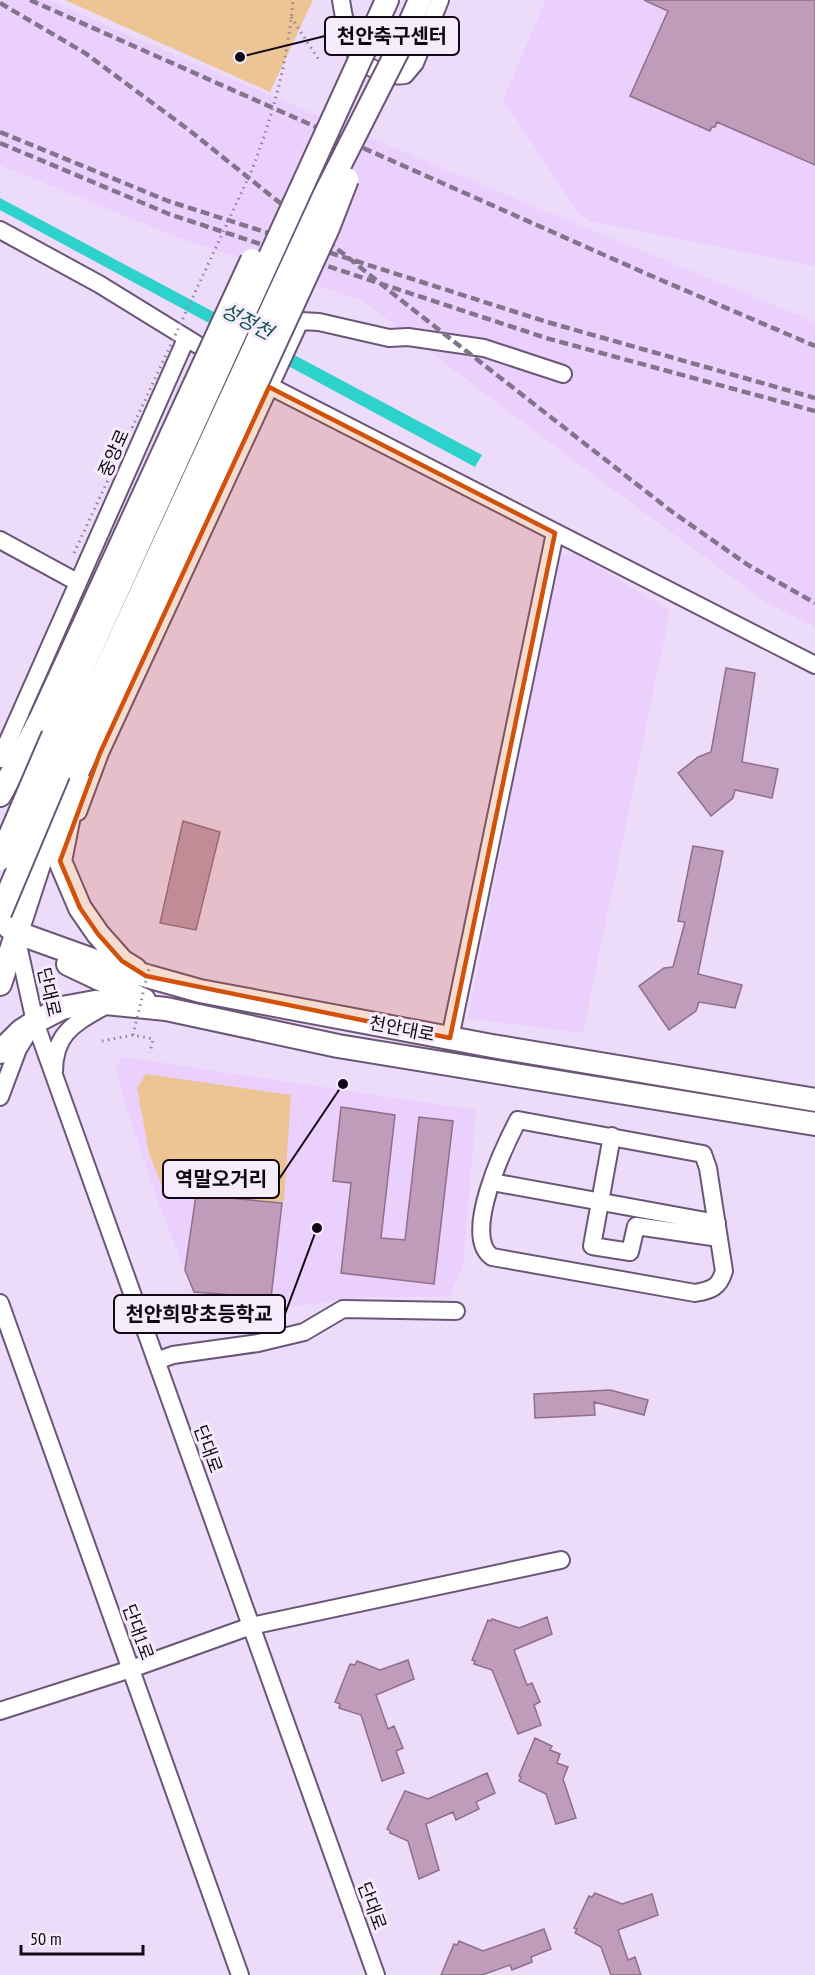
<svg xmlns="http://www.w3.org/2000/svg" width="815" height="1975" viewBox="0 0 815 1975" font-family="'PT Sans Narrow','Noto Sans KR',sans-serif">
	<rect width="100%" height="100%" fill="#eddbfa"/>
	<!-- built -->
	<path fill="#ebd0fe" d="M0,0H50L140,40L480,184L815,322V627L764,601L537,433L363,301L177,237L0,165Z
		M546,0H815V266L590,221L579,214L503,99Z
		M575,553L670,611L583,1033L468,1018L558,559L567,554Z
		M123,1057L476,1110L463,1265L449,1297H370L293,1306L209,1333L154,1191L125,1104L115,1067Z"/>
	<!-- green -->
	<path fill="#edc494" d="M65,0H313L270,92Z
		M146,1074L291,1095L284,1201L237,1204L165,1194L149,1153L137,1088Z"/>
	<!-- water -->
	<path fill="#2dd2cc" d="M0,198L482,455L475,467L0,210Z"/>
	<!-- building -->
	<path fill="#bf9cb9" stroke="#8f6e8a" stroke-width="1.5" d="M644,0H815V165L717,122L715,127H712L710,131L630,96L668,11Z
		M726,668L755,673L742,762L778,769L772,798L735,790L733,798L711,816L678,773L698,757L711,752Z
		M183,821L220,832L196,930L160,923Z
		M693,846L723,851L698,974L742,985L735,1008L699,1002L696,1011L669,1030L639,986L664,968L673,967L685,922L678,921Z
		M341,1107L395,1115L381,1238L405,1240L419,1117L453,1121L434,1284L341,1273L351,1183L333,1181Z
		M196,1195L282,1203L271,1298L194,1292L185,1270Z
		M610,1390L648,1400L644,1415L594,1402L595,1415L535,1418L534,1394Z
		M547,1617L552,1634L514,1650L527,1685L532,1683L540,1702L534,1705L541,1725L518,1734L492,1670L474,1664L475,1661L472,1660L488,1620L491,1621L492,1619L519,1628Z
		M408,1660L414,1679L376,1695L388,1729L394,1726L403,1748L396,1751L404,1773L382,1781L361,1715L339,1708L340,1704L335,1702L350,1664L355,1665L357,1661L380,1670Z
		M535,1738L552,1746L550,1750L560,1754L557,1763L568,1767L563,1779L576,1818L556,1824L546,1794L519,1781L521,1777L519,1776Z
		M487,1773L495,1793L476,1802L479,1809L456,1820L453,1812L426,1824L439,1870L419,1879L408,1841L390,1833V1831L387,1829L405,1791L428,1799Z
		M595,1893L622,1904L652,1894L658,1915L618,1930L628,1960L635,1957L641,1975H611L601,1947L575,1933L577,1929L574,1928L589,1896L592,1897Z
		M544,1929L551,1949L531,1957L532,1962L512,1970L510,1965L482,1975H441L454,1944L457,1945L459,1941L483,1951Z"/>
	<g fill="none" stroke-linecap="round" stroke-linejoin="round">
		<!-- minor casing -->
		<g stroke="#6a5677" stroke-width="20">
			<path id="minor" d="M341,0C343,13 348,41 355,52C365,68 387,78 405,75L415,63L440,0
				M0,230L99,284L219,358
				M250,376L815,665
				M0,540L77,582
				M0,759L186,339
				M78,812L100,753L300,321L319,322L389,338L408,337L484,348L563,374
				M16,936L35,1022L376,1975
				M450,1038L555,533
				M54,1072C54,1030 78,1022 110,1003
				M0,1097L18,1049L29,1031
				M518,1120L703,1154L708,1168L724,1271C719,1288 711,1290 695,1293L492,1257C461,1236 505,1145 518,1120Z
				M612,1136L592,1246L630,1252L636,1226L719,1238
				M492,1182L717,1223
				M0,1303L240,1975
				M156,1361L173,1355L258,1343L304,1332L343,1309L456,1311
				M0,1711L131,1669L251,1626L561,1560"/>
		</g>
		<!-- major casing -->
		<g stroke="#6a5677" stroke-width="26">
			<path id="major" d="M374,29L387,0
				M399,48L420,0
				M78,771L60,861L80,908L98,934L122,961L135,969
				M0,795L40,720
				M0,920L15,932L104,964L200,991L492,1046L815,1100
				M68,964L144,1000
				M0,984L44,849L61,810
				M0,1052L21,1031L35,1022L62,1008L95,1002L166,1009L338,1046L815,1124"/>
		</g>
		<!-- path -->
		<path stroke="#92849c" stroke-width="3" stroke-dasharray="1.5 4.5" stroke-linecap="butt" d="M291,17L319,60
			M102,1041L133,1035L153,1039L150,1053"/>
		<!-- minor -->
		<use href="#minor" stroke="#fff" stroke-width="16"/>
		<!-- major -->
		<use href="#major" stroke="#fff" stroke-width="22"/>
		<!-- rail -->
		<path stroke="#82758b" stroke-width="4.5" stroke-dasharray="9 4.5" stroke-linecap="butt" d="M30,0L647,274L815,346
			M0,3L85,53L189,130L406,304L671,511L748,565L815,603
			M0,132L168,201L547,322L815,398
			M0,143L169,214L546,338L815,411"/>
		<!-- major-bridge casing -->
		<g stroke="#6a5677" stroke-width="26" stroke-linecap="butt">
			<path id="major-bridge" d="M40,720L252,260
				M78,771L328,228L347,179
				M0,859L83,666L374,29
				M0,913L68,751L324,196L399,48"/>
		</g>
		<!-- path-bridge -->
		<path stroke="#92849c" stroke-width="3" stroke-dasharray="1.5 4.5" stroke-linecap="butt" d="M74,553L251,172C273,116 288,60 293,0
			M133,1035L151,960"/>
		<!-- major-bridge -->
		<use href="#major-bridge" stroke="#fff" stroke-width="22"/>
	</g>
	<!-- marked area -->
	<path fill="#d2510d" fill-opacity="0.2" stroke="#d2510d" stroke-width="4.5" stroke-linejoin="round" d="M269,387L555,533L450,1038L146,976L122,961L98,934L80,908L60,861L100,753Z"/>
	<g text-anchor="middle" stroke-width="6" stroke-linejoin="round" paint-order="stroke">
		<!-- street labels -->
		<g font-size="18" fill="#110916" stroke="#f5ecfc">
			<text transform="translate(114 453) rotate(-66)" y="6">중앙로</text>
			<text transform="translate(49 992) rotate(77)" y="6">단대로</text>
			<text transform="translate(402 1029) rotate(11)" y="6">천안대로</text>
			<text transform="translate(208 1449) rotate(70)" y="6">단대로</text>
			<text transform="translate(138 1632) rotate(70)" y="6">단대1로</text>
			<text transform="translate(372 1906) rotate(70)" y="6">단대로</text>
		</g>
		<!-- water labels -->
		<g font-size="20" font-style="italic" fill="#145552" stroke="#f5ecfc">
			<text transform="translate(247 321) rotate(28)" y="7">성정천</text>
		</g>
	</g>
	<!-- callouts -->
	<path fill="none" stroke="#110916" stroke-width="2" d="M240 57L325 36M343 1084L279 1179M317 1228L285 1314"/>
	<g fill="#110916" stroke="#f5ecfc" stroke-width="2">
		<circle cx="240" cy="57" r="6"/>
		<circle cx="343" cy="1084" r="6"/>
		<circle cx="317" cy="1228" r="6"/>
	</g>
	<g fill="#f5ecfc" stroke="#110916" stroke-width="2">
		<rect x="325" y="17" width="134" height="38" rx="6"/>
		<rect x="163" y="1160" width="116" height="38" rx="6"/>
		<rect x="114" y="1295" width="171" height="38" rx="6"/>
	</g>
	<g font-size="20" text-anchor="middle" font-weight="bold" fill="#110916">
		<text x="392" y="43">천안축구센터</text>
		<text x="221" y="1186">역말오거리</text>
		<text x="199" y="1321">천안희망초등학교</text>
	</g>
	<!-- scale -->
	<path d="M21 1945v9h122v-9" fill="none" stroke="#110916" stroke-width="3"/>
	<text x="30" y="1945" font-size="18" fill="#110916" stroke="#f5ecfc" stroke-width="4.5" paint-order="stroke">50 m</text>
</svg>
